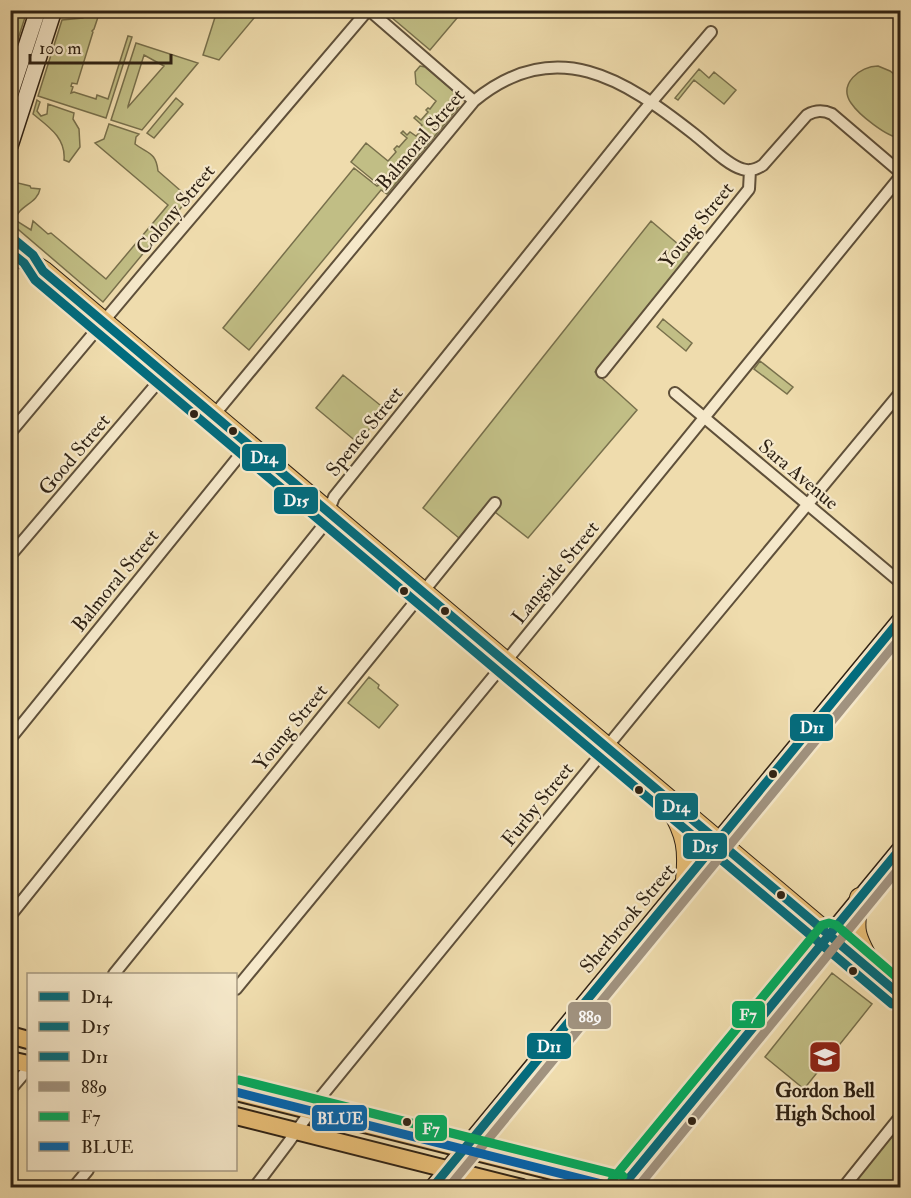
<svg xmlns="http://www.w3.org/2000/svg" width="911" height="1198" viewBox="0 0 911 1198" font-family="'IM FELL Double Pica',serif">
	<rect width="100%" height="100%" fill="#efdcad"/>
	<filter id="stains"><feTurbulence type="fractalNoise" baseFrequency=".00333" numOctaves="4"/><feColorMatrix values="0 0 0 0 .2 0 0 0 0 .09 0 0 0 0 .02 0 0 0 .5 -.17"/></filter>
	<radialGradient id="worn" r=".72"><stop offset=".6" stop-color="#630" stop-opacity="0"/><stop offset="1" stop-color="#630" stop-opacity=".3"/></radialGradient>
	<!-- green -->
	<path fill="#c1be85" stroke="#78704c" stroke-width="1.5" fill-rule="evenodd" d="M11,10L27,11L11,61L10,11Z
		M87,11H100L94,29L92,31L93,32L77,84L72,83L71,86L73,87L71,93L74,92L96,99L97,95L108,99L128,36L132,37L106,118L38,96L62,20L83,18Z
		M258,11L259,12L219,60L203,55L217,11Z
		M384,11H463L430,50Z
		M136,43L198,63L142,130L111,120ZM144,55L164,66L128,107V106Z
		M420,66L425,67L458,95L456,100L459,106L457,109L387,194L381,190L249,350L223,328L354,168L377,186L379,185L351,162L366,143L388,161L396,152L394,149L397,146L399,147L407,138L401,133L403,131L407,135L410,132L416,136L420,132L418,130L422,125L414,118L416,116L421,120L428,112L426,110L428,108L430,109L436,101L416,84L415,72Z
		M878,66L890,71L900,79V138C887,137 859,115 851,103C838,84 860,66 878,66Z
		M699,69L709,78L714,72L736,90L724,104L694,80L678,100L675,98Z
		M176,98L183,104L154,138L147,133Z
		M37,100L40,102L37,111L41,116L47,114L48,104L74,113L73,119L79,129L80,147L69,162L64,160C66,138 49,127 33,114Z
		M109,124L139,134L136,137L135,144C148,154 156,152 158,171L189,198L103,302L12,224L11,221L10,190L18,183L30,186L31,188L40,189C38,203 18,206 15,220L31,230L33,221L48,234L51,233L106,279L168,205L95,143L104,139Z
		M651,221L692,256L595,372L637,410L528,538L486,505L459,538L423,508Z
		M663,319L692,343L686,351L657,327Z
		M760,361L793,387L787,394L754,369Z
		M343,375L385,409L358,443L316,408Z
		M369,677L379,685L378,688L398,705L379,728L348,703Z
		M832,973L872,1004L804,1089L765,1057Z
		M900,1126V1187L846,1188L855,1174Z"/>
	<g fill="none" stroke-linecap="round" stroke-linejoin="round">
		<!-- street casing -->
		<g stroke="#5f503a" stroke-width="14">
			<path id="street" d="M369,10L474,101
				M602,372L749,189L750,170
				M675,393L900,582
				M214,415L474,101C556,34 624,79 694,134C707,144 727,165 742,169C750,172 757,169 763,165L807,115C816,110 823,110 832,114L900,172
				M10,433L150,266L368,10
				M10,556L165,374
				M10,739L248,445
				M10,916L323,526L334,497L643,112L711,32
				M114,974L495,503
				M236,989L498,671L900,177
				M10,1090L28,1069
				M73,1188L88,1170
				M254,1188L288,1143L320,1098L651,693L900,393
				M843,1188L900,1117"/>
		</g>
		<!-- secondary casing -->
		<g stroke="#2f2214" stroke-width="18">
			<path id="secondary" d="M10,95L38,10
				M10,146L54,10
				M432,1188L900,620
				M621,1188L900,849"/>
		</g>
		<!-- primary casing -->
		<g stroke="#2f2214" stroke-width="20">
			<path id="primary" d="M10,1035L28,1040
				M10,1060L28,1064
				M236,1092L620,1188
				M236,1116L522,1188"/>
		</g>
		<!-- highway casing -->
		<g stroke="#2f2214" stroke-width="22">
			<path id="highway" d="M10,250L43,271L900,995
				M671,808C687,835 689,850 686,880
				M860,898C851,929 855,937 871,965"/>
		</g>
		<!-- street -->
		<use href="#street" stroke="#f5e8ca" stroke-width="10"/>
		<!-- secondary -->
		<use href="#secondary" stroke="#f5e8ca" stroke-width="15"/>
		<!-- primary -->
		<use href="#primary" stroke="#e8be76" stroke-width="16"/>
		<!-- highway -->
		<use href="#highway" stroke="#e8be76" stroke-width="20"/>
		<!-- bus-1 casing -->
		<g stroke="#f5e8ca" stroke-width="14">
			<path id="bus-1" d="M10,236L33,255L43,271L900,995"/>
		</g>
		<!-- bus-2 casing -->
		<g stroke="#f5e8ca" stroke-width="14">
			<path id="bus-2" d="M10,252L24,263L35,280L892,1004"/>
		</g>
		<!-- bus-3 casing -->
		<g stroke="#f5e8ca" stroke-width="14">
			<path id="bus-3" d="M432,1188L900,620
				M621,1188L900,849"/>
		</g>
		<!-- bus-4 casing -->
		<g stroke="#f5e8ca" stroke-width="14">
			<path id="bus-4" d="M448,1188L900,638
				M637,1188L900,867"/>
		</g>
		<!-- bus-5 casing -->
		<g stroke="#f5e8ca" stroke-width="14">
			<path id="bus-5" d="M239,1080L623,1176
				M612,1180L822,925L829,923L836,925L900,980"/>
		</g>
		<!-- bus-6 casing -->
		<g stroke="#f5e8ca" stroke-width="14">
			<path id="bus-6" d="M236,1092L618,1188"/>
		</g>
		<!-- bus-1 -->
		<use href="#bus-1" stroke="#026c7e" stroke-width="9"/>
		<!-- bus-2 -->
		<use href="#bus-2" stroke="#026c7e" stroke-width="9"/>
		<!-- bus-3 -->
		<use href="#bus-3" stroke="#026c7e" stroke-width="9"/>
		<!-- bus-4 -->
		<use href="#bus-4" stroke="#a19380" stroke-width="9"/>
		<!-- bus-5 -->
		<use href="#bus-5" stroke="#02ab5e" stroke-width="9"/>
		<!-- bus-6 -->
		<use href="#bus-6" stroke="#0064b1" stroke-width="9"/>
	</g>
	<!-- icons -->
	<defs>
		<g id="school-square" transform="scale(1.725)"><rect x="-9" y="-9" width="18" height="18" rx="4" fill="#8f2418" stroke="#f5e8ca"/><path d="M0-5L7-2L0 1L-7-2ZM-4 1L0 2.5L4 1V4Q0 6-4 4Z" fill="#fff"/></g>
	</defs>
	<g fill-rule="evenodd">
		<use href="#school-square" x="825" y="1057"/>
	</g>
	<!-- markers -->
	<g fill="#2f2214" stroke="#f5e8ca" stroke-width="2">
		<circle cx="194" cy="414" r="5"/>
		<circle cx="233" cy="431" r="5"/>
		<circle cx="404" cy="591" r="5"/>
		<circle cx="445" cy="611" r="5"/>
		<circle cx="773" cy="774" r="5"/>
		<circle cx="639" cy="790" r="5"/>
		<circle cx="781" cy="895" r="5"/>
		<circle cx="853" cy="971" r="5"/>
		<circle cx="692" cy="1121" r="5"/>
		<circle cx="407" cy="1122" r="5"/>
	</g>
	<g text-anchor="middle" stroke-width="4.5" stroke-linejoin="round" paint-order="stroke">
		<!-- street labels -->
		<g font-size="20" fill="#2f2214" stroke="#f5e8ca">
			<text transform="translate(420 139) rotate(-50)" y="7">Balmoral Street</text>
			<text transform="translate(175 209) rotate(-50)" y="7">Colony Street</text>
			<text transform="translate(696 225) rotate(-51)" y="7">Young Street</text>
			<text transform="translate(364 431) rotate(-51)" y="7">Spence Street</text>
			<text transform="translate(74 454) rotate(-50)" y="7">Good Street</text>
			<text transform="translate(799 474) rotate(40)" y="7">Sara Avenue</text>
			<text transform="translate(555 572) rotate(-51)" y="7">Langside Street</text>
			<text transform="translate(115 580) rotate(-51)" y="7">Balmoral Street</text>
			<text transform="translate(290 727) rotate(-51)" y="7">Young Street</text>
			<text transform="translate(537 804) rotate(-51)" y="7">Furby Street</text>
			<text transform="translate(627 918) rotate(-50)" y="7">Sherbrook Street</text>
		</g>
		<!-- poi labels -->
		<g font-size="20" font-weight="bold" fill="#2f2214" stroke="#f5e8ca">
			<text x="825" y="1097">Gordon Bell<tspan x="825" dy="23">High School</tspan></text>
		</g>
	</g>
	<g stroke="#f5e8ca" stroke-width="2">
		<rect x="241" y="443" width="46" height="29" rx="6" fill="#026c7e"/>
		<rect x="273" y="486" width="46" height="29" rx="6" fill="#026c7e"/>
		<rect x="789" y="713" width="45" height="29" rx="6" fill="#026c7e"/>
		<rect x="654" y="792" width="45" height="29" rx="6" fill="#026c7e"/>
		<rect x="682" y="832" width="46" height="28" rx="6" fill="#026c7e"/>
		<rect x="731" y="1000" width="35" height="29" rx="6" fill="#02ab5e"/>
		<rect x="567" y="1001" width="45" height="29" rx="6" fill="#a19380"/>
		<rect x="526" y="1032" width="46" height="28" rx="6" fill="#026c7e"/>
		<rect x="311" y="1104" width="57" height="28" rx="6" fill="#0064b1"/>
		<rect x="414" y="1114" width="34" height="28" rx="6" fill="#02ab5e"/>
	</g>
	<g font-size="16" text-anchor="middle" font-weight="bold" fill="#fff">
		<text x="264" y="463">D14</text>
		<text x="296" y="506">D15</text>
		<text x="812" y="733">D11</text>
		<text x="676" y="812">D14</text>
		<text x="705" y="852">D15</text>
		<text x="748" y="1020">F7</text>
		<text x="590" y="1022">889</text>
		<text x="549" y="1052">D11</text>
		<text x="340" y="1124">BLUE</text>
		<text x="431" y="1134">F7</text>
	</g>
	<!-- margin -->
	<rect width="911" height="1198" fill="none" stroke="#efdcad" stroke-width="36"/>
	<rect x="12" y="12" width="887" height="1174" fill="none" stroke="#2f2214" stroke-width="3"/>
	<rect x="18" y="18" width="875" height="1162" fill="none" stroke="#2f2214" stroke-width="1.5"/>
	<!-- legend -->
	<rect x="27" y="973" width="210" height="198" fill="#f5e8ca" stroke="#a69981" stroke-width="1.5"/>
	<rect x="39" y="992" width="30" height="9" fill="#026c7e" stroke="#a69981" stroke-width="1.5"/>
	<text x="81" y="1003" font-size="18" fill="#2f2214">D14</text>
	<rect x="39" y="1022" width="30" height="9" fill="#026c7e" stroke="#a69981" stroke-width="1.5"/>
	<text x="81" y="1033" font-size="18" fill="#2f2214">D15</text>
	<rect x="39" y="1052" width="30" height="9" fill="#026c7e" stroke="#a69981" stroke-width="1.5"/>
	<text x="81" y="1063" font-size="18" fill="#2f2214">D11</text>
	<rect x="39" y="1082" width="30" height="9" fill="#a19380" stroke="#a69981" stroke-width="1.5"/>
	<text x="81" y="1093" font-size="18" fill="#2f2214">889</text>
	<rect x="39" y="1112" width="30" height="9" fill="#02ab5e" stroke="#a69981" stroke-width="1.5"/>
	<text x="81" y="1123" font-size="18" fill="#2f2214">F7</text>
	<rect x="39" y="1142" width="30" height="9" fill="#0064b1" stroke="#a69981" stroke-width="1.5"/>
	<text x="81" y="1153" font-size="18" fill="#2f2214">BLUE</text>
	<!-- scale -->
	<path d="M30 54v9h141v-9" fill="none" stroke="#2f2214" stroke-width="3"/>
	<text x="39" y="54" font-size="18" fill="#2f2214" stroke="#f5e8ca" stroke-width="4.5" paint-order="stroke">100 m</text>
	<rect width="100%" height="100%" filter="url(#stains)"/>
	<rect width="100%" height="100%" fill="url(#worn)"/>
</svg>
